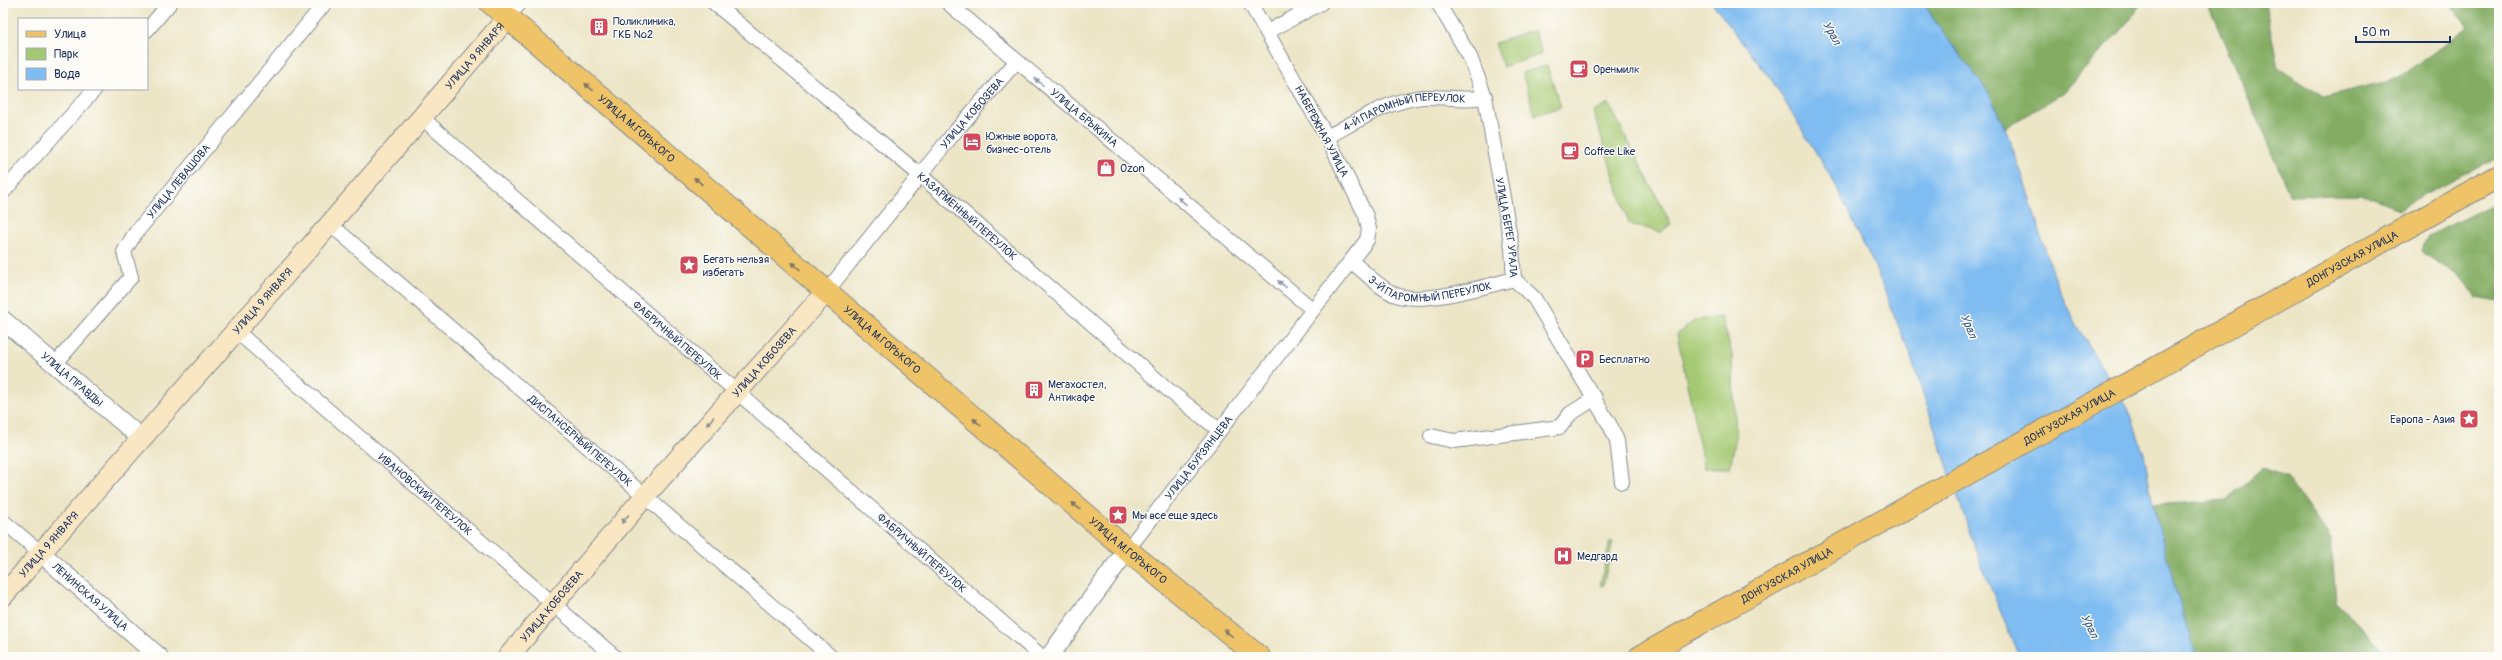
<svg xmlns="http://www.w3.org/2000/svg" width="2502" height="660" viewBox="0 0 2502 660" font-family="Pangolin,sans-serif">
	<rect width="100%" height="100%" fill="#fdfcf7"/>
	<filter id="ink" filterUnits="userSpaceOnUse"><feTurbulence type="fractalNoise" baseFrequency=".025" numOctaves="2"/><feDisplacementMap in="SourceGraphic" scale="8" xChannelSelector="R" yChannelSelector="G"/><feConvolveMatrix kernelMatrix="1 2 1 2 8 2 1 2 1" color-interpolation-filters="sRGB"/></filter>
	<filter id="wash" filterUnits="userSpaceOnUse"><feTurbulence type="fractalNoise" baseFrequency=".012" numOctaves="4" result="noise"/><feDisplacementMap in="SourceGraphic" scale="16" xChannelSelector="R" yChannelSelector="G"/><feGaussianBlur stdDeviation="0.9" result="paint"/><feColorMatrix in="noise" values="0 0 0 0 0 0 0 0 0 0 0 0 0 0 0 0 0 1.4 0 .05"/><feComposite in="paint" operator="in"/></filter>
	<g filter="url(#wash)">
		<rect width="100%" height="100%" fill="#ece5c6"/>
		<!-- green -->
		<path fill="#a5c972" stroke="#607c68" d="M1534,30L1542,54L1503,67L1495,43Z
			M1547,65L1561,107L1535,115L1522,73Z
			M1609,104L1671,224L1660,233C1649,227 1639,229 1629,223L1593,112Z
			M1722,317L1732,355L1736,437L1730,468H1704L1677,334L1695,320Z
			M1610,541L1613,542L1603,586L1600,585Z"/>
		<!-- forest -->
		<path fill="#84ad64" stroke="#506e61" d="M1925,3H2140L2137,12L2063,93L2005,128L1988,92L1932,17Z
			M2210,3H2265L2278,68L2324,97L2399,78L2468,27L2451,3H2499V156L2399,209L2361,195L2290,196L2209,7Z
			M2499,201V302L2477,298L2458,275L2421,251L2428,236Z
			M2263,468L2287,477L2331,539L2336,601L2389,657H2196L2176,591L2153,505L2227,500Z"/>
		<!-- water -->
		<path fill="#7ebcf1" stroke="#4c76a8" d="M1712,3H1925L1932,17L1988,92L2005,128L2023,177L2055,281L2075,323L2131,415L2144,454L2153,505L2176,591L2196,657H2019L1977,554L1910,355L1876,269L1834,182L1773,82Z"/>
	</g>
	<g filter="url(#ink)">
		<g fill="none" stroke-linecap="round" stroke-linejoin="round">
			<!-- minor casing -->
			<g stroke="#848a92" stroke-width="16">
				<g id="minor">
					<path id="s1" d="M714,3L920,175L1172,393L1219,430"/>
					<path id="s2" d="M948,3L1312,309"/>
					<path id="s3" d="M1438,3L1470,57L1485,97L1512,248L1514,279L1534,298L1611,427L1617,441L1622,482"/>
					<path d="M508,17L520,3"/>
					<path d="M147,30L170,3"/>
					<path d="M1267,32L1321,3"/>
					<path id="s4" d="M421,117L1042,657"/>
					<path id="s5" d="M1327,137C1357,121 1389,100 1423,97C1444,96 1465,101 1485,97"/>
					<path d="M3,192L95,89"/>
					<path id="s6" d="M330,224L831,657"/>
					<path id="s7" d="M1352,262C1365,272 1380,289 1396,295C1422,305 1487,286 1514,279"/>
					<path id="s8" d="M826,292L954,133L1016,62"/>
					<path id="s9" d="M236,331L615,657"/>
					<path id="s10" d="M55,364L131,277L124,252L134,235L325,3"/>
					<path d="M1431,436L1454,441L1560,427L1570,414L1595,398"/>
					<path d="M3,521L41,553"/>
					<path id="s11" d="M1127,550L1367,240L1369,229L1366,216L1327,137L1250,3"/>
				</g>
			</g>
			<!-- tertiary casing -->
			<g stroke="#848a92" stroke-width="20">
				<g id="tertiary">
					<path id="s12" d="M3,320L141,438"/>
					<path id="s13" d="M41,553L159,657"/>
					<path d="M1049,657L1127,550"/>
				</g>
			</g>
			<!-- secondary casing -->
			<g stroke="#848a92" stroke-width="22">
				<g id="secondary">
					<path id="s14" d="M3,596L330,224L508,17"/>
					<path id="s15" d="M508,657L645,496L826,292"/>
				</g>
			</g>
			<!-- primary casing -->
			<g stroke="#848a92" stroke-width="24">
				<g id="primary">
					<path id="s16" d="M491,3L1127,550L1259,657"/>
					<path id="s17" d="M1640,657L2499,176"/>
				</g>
			</g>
			<!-- minor -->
			<use href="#minor" stroke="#fff" stroke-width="14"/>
			<!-- tertiary -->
			<use href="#tertiary" stroke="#fff" stroke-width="18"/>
			<!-- secondary -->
			<use href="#secondary" stroke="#f9e7c3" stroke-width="20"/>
			<!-- primary -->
			<use href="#primary" stroke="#efc469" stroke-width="22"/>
		</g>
		<!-- one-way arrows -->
		<defs><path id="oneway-solid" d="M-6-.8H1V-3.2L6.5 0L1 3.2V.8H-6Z"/></defs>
		<g fill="#8d97ae">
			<use href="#oneway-solid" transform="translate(1039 82) rotate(-140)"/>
			<use href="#oneway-solid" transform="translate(1182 201) rotate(-140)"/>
			<use href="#oneway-solid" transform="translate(1282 284) rotate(-141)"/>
		</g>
		<g fill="#7a7263">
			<use href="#oneway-solid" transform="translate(589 87) rotate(-139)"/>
			<use href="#oneway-solid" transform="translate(698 181) rotate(-139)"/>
			<use href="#oneway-solid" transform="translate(796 266) rotate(-139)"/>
			<use href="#oneway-solid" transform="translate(977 422) rotate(-139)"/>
			<use href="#oneway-solid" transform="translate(1076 506) rotate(-139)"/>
			<use href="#oneway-solid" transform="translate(1228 633) rotate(-142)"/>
		</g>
		<g fill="#8a8b90">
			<use href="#oneway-solid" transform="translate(710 421) rotate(131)"/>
			<use href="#oneway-solid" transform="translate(625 519) rotate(130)"/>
		</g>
	</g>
	<!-- icons -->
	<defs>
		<g id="building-square" transform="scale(1)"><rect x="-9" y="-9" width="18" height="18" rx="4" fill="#d1495b" stroke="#fdfcf7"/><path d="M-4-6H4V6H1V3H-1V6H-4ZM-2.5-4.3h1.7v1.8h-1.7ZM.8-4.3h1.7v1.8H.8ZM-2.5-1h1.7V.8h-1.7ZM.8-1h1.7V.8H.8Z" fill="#fff"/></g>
		<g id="cafe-square" transform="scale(1)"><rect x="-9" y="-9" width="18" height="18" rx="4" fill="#d1495b" stroke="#fdfcf7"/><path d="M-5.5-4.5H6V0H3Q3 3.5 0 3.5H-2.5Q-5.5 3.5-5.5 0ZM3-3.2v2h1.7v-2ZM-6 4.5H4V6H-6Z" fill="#fff"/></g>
		<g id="hotel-square" transform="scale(1)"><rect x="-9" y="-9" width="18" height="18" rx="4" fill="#d1495b" stroke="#fdfcf7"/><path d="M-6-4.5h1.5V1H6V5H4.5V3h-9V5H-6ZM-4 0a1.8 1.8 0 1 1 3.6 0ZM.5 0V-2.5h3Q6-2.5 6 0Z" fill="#fff"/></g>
		<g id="shop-square" transform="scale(1)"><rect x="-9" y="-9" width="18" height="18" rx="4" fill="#d1495b" stroke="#fdfcf7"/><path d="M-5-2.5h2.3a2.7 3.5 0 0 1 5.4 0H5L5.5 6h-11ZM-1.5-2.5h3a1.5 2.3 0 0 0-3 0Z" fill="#fff"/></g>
		<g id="sight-square" transform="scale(1)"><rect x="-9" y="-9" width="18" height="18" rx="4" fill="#d1495b" stroke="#fdfcf7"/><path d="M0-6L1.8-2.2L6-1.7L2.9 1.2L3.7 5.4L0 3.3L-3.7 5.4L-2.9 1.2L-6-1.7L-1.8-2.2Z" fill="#fff"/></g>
		<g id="parking-square" transform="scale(1)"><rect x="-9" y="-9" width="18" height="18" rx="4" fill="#d1495b" stroke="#fdfcf7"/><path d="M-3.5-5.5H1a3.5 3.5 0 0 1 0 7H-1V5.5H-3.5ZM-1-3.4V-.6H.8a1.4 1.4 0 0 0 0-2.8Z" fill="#fff"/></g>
		<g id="hospital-square" transform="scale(1)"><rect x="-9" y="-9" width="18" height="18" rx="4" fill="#d1495b" stroke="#fdfcf7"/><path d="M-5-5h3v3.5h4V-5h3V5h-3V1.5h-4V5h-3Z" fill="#fff"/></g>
	</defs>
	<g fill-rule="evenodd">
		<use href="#building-square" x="599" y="27"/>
		<use href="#cafe-square" x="1579" y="69"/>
		<use href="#hotel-square" x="972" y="142"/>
		<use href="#cafe-square" x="1570" y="151"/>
		<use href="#shop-square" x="1106" y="168"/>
		<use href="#sight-square" x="689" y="265"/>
		<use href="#parking-square" x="1585" y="359"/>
		<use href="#building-square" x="1034" y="390"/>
		<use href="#sight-square" x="2469" y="419"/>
		<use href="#sight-square" x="1118" y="515"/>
		<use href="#hospital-square" x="1563" y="556"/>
	</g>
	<g text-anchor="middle" stroke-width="3" stroke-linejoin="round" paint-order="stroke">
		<!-- poi labels -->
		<g font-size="11" fill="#1b2f5e" stroke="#fdfcf7" text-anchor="start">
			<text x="613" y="25">Поликлиника,<tspan x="613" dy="13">ГКБ №2</tspan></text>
			<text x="1593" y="73">Оренмилк</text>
			<text x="986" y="140">Южные ворота,<tspan x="986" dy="13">бизнес-отель</tspan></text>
			<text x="1584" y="155">Coffee Like</text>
			<text x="1120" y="172">Ozon</text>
			<text x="703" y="263">Бегать нельзя<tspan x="703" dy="13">избегать</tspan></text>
			<text x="1599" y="363">Бесплатно</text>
			<text x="1048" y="388">Мегахостел,<tspan x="1048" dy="13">Антикафе</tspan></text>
			<text x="2455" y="423" text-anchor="end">Европа - Азия</text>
			<text x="1132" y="519">Мы все еще здесь</text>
			<text x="1577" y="560">Медгард</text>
		</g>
		<!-- street labels -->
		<g font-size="11" fill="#1b2f5e" stroke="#fdfcf7">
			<text dy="4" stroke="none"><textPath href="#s14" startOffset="717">УЛИЦА 9 ЯНВАРЯ</textPath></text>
			<text dy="4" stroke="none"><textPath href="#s8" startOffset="231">УЛИЦА КОБОЗЕВА</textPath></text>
			<text dy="4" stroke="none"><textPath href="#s5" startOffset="83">4-Й ПАРОМНЫЙ ПЕРЕУЛОК</textPath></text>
			<text dy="4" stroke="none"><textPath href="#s2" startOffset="178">УЛИЦА БРЫКИНА</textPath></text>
			<text dy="4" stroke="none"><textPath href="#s16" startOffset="192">УЛИЦА М.ГОРЬКОГО</textPath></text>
			<text transform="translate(1322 131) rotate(62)" y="4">НАБЕРЕЖНАЯ УЛИЦА</text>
			<text dy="4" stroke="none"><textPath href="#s10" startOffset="231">УЛИЦА ЛЕВАШОВА</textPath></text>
			<text dy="4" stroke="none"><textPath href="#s1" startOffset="331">КАЗАРМЕННЫЙ ПЕРЕУЛОК</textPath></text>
			<text dy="4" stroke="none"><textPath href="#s3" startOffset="238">УЛИЦА БЕРЕГ УРАЛА</textPath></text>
			<text dy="4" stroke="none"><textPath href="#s17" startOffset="816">ДОНГУЗСКАЯ УЛИЦА</textPath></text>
			<text dy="4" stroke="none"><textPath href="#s7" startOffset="88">3-Й ПАРОМНЫЙ ПЕРЕУЛОК</textPath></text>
			<text dy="4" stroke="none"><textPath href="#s14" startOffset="393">УЛИЦА 9 ЯНВАРЯ</textPath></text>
			<text dy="4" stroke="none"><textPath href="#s4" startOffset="340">ФАБРИЧНЫЙ ПЕРЕУЛОК</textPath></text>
			<text dy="4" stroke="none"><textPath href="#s16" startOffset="516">УЛИЦА М.ГОРЬКОГО</textPath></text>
			<text dy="4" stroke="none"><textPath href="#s15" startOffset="391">УЛИЦА КОБОЗЕВА</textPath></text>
			<text dy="4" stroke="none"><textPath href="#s12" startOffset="91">УЛИЦА ПРАВДЫ</textPath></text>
			<text dy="4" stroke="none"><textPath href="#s17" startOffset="492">ДОНГУЗСКАЯ УЛИЦА</textPath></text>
			<text dy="4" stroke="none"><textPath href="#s6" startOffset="331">ДИСПАНСЕРНЫЙ ПЕРЕУЛОК</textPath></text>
			<text dy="4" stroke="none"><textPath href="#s11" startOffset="117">УЛИЦА БУРЗЯНЦЕВА</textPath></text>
			<text dy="4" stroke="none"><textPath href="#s9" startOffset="250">ИВАНОВСКИЙ ПЕРЕУЛОК</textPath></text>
			<text dy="4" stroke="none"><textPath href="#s14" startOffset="69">УЛИЦА 9 ЯНВАРЯ</textPath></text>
			<text dy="4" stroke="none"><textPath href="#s16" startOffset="840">УЛИЦА М.ГОРЬКОГО</textPath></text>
			<text dy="4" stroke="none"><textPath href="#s4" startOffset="664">ФАБРИЧНЫЙ ПЕРЕУЛОК</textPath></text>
			<text dy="4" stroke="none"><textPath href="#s17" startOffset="168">ДОНГУЗСКАЯ УЛИЦА</textPath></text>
			<text dy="4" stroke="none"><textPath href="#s13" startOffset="66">ЛЕНИНСКАЯ УЛИЦА</textPath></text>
			<text dy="4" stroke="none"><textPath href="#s15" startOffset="67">УЛИЦА КОБОЗЕВА</textPath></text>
		</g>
		<!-- water labels -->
		<g font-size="12" font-style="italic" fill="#39598a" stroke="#fdfcf7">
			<text transform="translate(1832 33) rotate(61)" y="4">Урал</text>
			<text transform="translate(1969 326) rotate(68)" y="4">Урал</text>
			<text transform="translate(2090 626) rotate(65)" y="4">Урал</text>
		</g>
	</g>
	<!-- margin -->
	<rect width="2502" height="660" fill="none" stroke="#fdfcf7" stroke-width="16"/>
	<!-- legend -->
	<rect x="18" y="18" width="130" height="72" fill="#fdfcf7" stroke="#a3aaba"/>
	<rect x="26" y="31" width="20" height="6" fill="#efc469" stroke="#a3aaba"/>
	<text x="54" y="38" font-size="12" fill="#1b2f5e">Улица</text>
	<rect x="26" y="48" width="20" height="12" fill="#a5c972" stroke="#a3aaba"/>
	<text x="54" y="58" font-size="12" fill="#1b2f5e">Парк</text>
	<rect x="26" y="68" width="20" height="12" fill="#7ebcf1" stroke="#a3aaba"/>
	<text x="54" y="78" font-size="12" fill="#1b2f5e">Вода</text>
	<!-- scale -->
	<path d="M2356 36v6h94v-6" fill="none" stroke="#1b2f5e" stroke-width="2"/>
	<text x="2362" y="36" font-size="12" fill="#1b2f5e" stroke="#fdfcf7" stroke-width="3" paint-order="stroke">50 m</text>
</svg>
